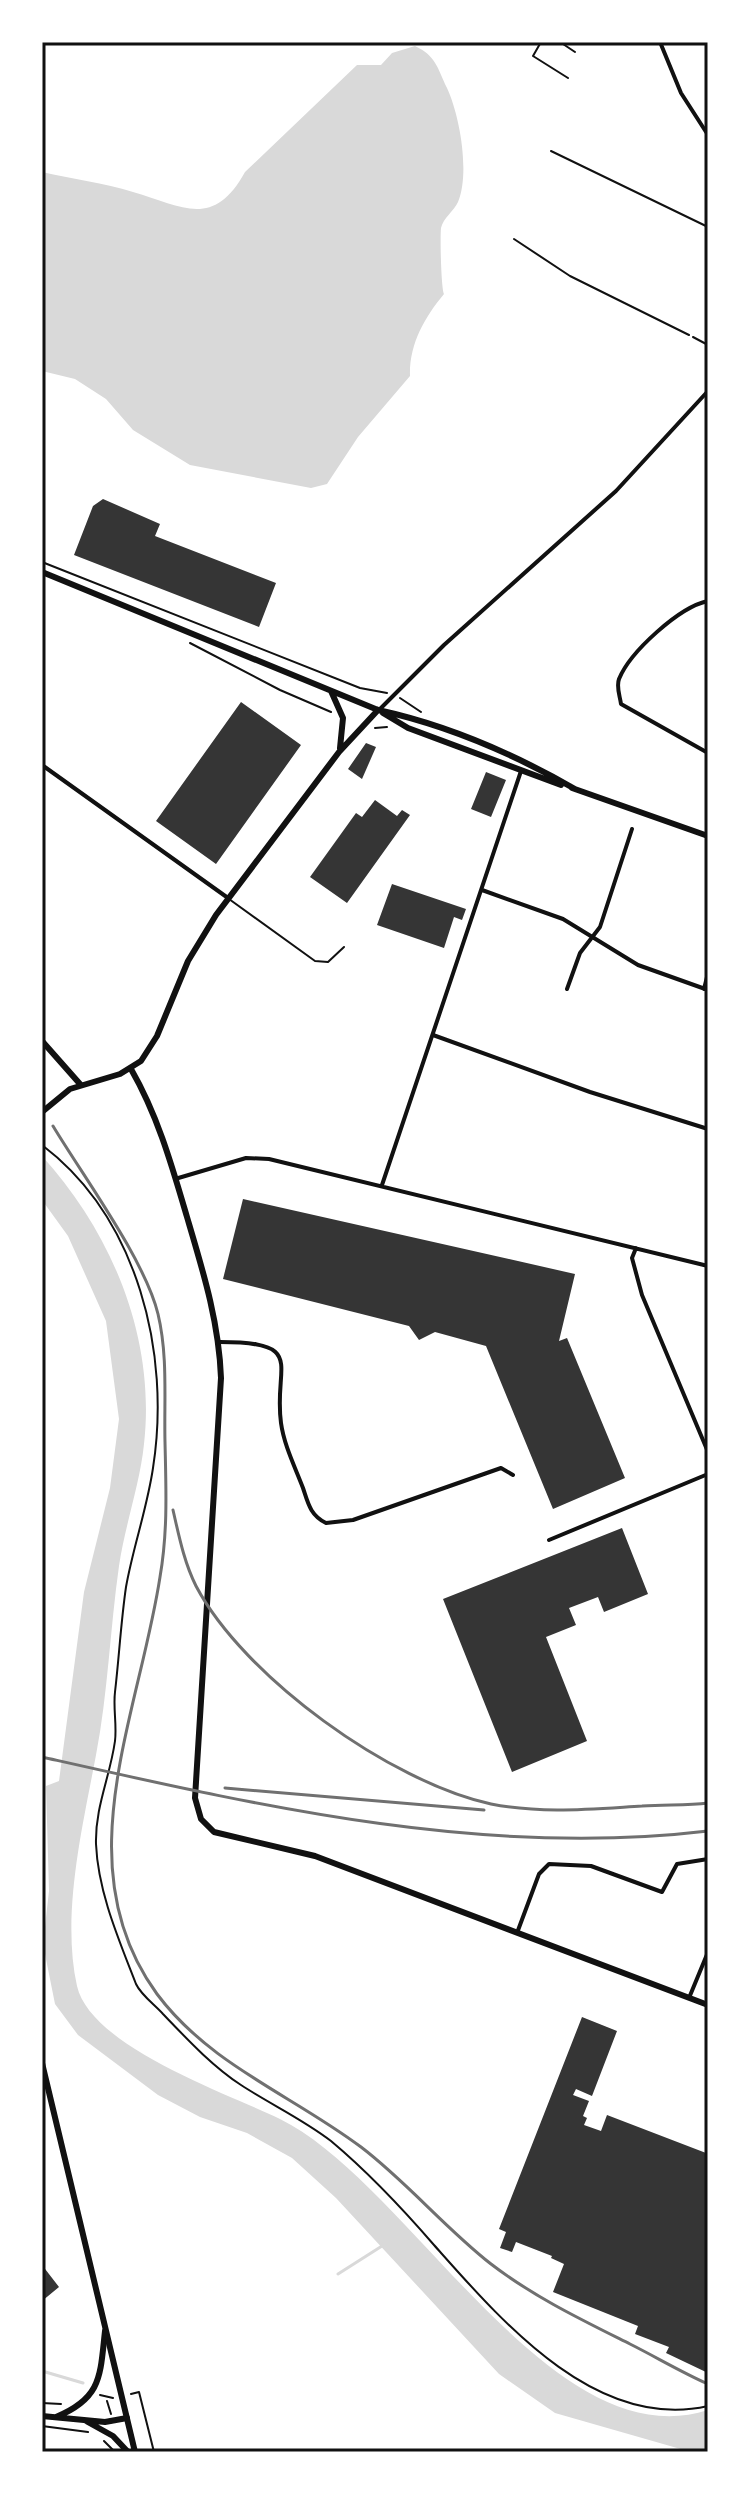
<svg xmlns="http://www.w3.org/2000/svg" width="750" height="2494" viewBox="0 0 750 2494" font-family="'Roboto Condensed',sans-serif">
	<rect width="100%" height="100%" fill="#fff"/>
	<!-- water -->
	<path fill="#d9d9d9" d="M415,46C436,56 437,67 447,88C460,116 470,173 458,202C454,211 443,218 441,228C440,236 441,288 444,294C424,318 409,345 410,376L358,437L327,484L311,488L190,465L133,430L106,399L75,379L42,371V172C72,179 104,183 133,192C182,206 213,230 245,172L357,65H381L392,53Z
		M42,1156C112,1233 156,1338 144,1444C140,1484 125,1525 119,1566C110,1629 108,1693 96,1755C83,1825 61,1914 77,1986C91,2047 229,2094 280,2119C409,2182 551,2461 708,2410V2452H691L555,2413L499,2374L336,2198L292,2158L247,2133L200,2117L158,2095L78,2035L55,2004L43,1944L49,1891L46,1786L59,1781L84,1592L110,1488L119,1419L106,1321L68,1236L42,1200Z"/>
	<g fill="none" stroke-linecap="round" stroke-linejoin="round">
		<!-- stream -->
		<path stroke="#d9d9d9" stroke-width="3" d="M338,2274L382,2246
			M42,2371L83,2383"/>
	</g>
	<!-- building -->
	<path fill="#353535" d="M103,499L160,524L155,536L276,583L259,627L74,555L93,506Z
		M241,702L301,745L216,864L156,821Z
		M366,743L376,747L362,779L348,769Z
		M486,772L506,780L491,817L471,809Z
		M375,800L397,816L402,810L410,815L347,903L310,877L356,813L362,817Z
		M392,884L466,909L462,920L454,917L444,948L377,925Z
		M243,1199L575,1274L559,1341L567,1338L625,1478L553,1509L486,1346L435,1332L419,1340L409,1326L223,1279Z
		M622,1528L648,1594L604,1612L598,1597L569,1608L576,1625L546,1637L587,1741L512,1772L443,1599Z
		M582,2017L617,2031L592,2096L576,2089L573,2095L589,2101L583,2116L587,2118L584,2125L601,2131L607,2115L706,2153L708,2148V2373L666,2353L669,2347L635,2334L638,2326L553,2292L564,2264L551,2258L552,2256L516,2242L512,2252L500,2248L506,2232L499,2229Z
		M42,2265L59,2287L42,2301Z"/>
	<g fill="none" stroke-linecap="round" stroke-linejoin="round">
		<!-- path -->
		<path stroke="#111" stroke-width="2" d="M551,151L708,227
			M514,239L570,276L689,335
			M42,562L360,688L387,693
			M190,643L280,690L331,712
			M400,698L421,712
			M375,728L387,727
			M42,1145C138,1218 171,1353 153,1468C147,1509 133,1547 126,1587C121,1621 119,1658 115,1692C113,1708 117,1725 115,1741C110,1777 95,1807 96,1844C98,1892 119,1940 136,1984C141,1995 155,2005 163,2014C187,2039 212,2066 241,2085C270,2104 304,2120 331,2141C368,2172 402,2208 434,2245C500,2319 595,2432 708,2406
			M131,2394L139,2392L154,2452
			M100,2395L113,2398
			M107,2401L111,2414
			M42,2403L61,2404
			M42,2426L88,2432
			M104,2441L115,2452"/>
		<!-- service -->
		<path stroke="#111" stroke-width="2" d="M541,42L533,56L568,78
			M560,42L575,52
			M693,337L708,345
			M229,899L315,961L328,962L344,947"/>
		<!-- minor -->
		<path stroke="#111" stroke-width="4" d="M660,42L681,93L708,135
			M708,601C679,607 630,652 619,679C616,687 620,696 621,704L708,753
			M380,709L444,645L616,491L708,391
			M42,765L228,898
			M482,890L563,919L638,965L708,990
			M567,989L580,953L600,927L632,829
			M704,989L708,973
			M433,1035L590,1092L708,1129
			M175,1179L246,1158L269,1159L708,1266
			M382,1185L521,771
			M636,1248L632,1258L642,1295L708,1452
			M220,1342C308,1342 273,1365 281,1423C284,1445 295,1467 303,1488C308,1503 310,1515 326,1523L353,1520L501,1468L513,1475
			M549,1540L708,1474
			M517,1933L539,1874L549,1864L591,1866L662,1892L677,1864L708,1859
			M689,1998L708,1952"/>
		<!-- tertiary -->
		<path stroke="#111" stroke-width="6" d="M42,1041L80,1084
			M131,1069C158,1116 172,1166 187,1217C203,1271 219,1322 221,1378L195,1798L201,1819L214,1832L315,1856L708,2005
			M42,2416L105,2422L127,2418
			M56,2417C102,2398 100,2376 105,2331
			M86,2421L113,2436L128,2452"/>
		<!-- secondary -->
		<path stroke="#111" stroke-width="6" d="M42,572L378,710C447,725 514,754 575,789
			M331,691L343,718L340,748
			M383,713L408,728L561,785
			M572,788L708,836
			M42,1112L70,1089L120,1074L141,1061L157,1036L188,961L216,915L339,752L378,710
			M42,2063L135,2452"/>
		<!-- rail -->
		<path stroke="#707070" stroke-width="3" d="M53,1126C83,1176 145,1260 158,1314C168,1356 164,1399 165,1442C166,1488 168,1531 160,1577C139,1715 64,1867 157,1994C210,2065 292,2095 361,2147C407,2182 445,2228 491,2264C534,2297 582,2320 630,2344C656,2357 681,2372 708,2384
			M173,1510C179,1536 184,1562 196,1586C244,1677 390,1782 491,1804C541,1814 591,1809 642,1806C664,1804 686,1806 708,1803
			M42,1757C260,1806 483,1858 708,1831
			M225,1788L484,1810"/>
	</g>
	<!-- border -->
	<rect width="750" height="2494" fill="none" stroke="#ffffff" stroke-width="88"/>
	<rect x="44" y="44" width="662" height="2406" fill="none" stroke="#111" stroke-width="3"/>
</svg>
